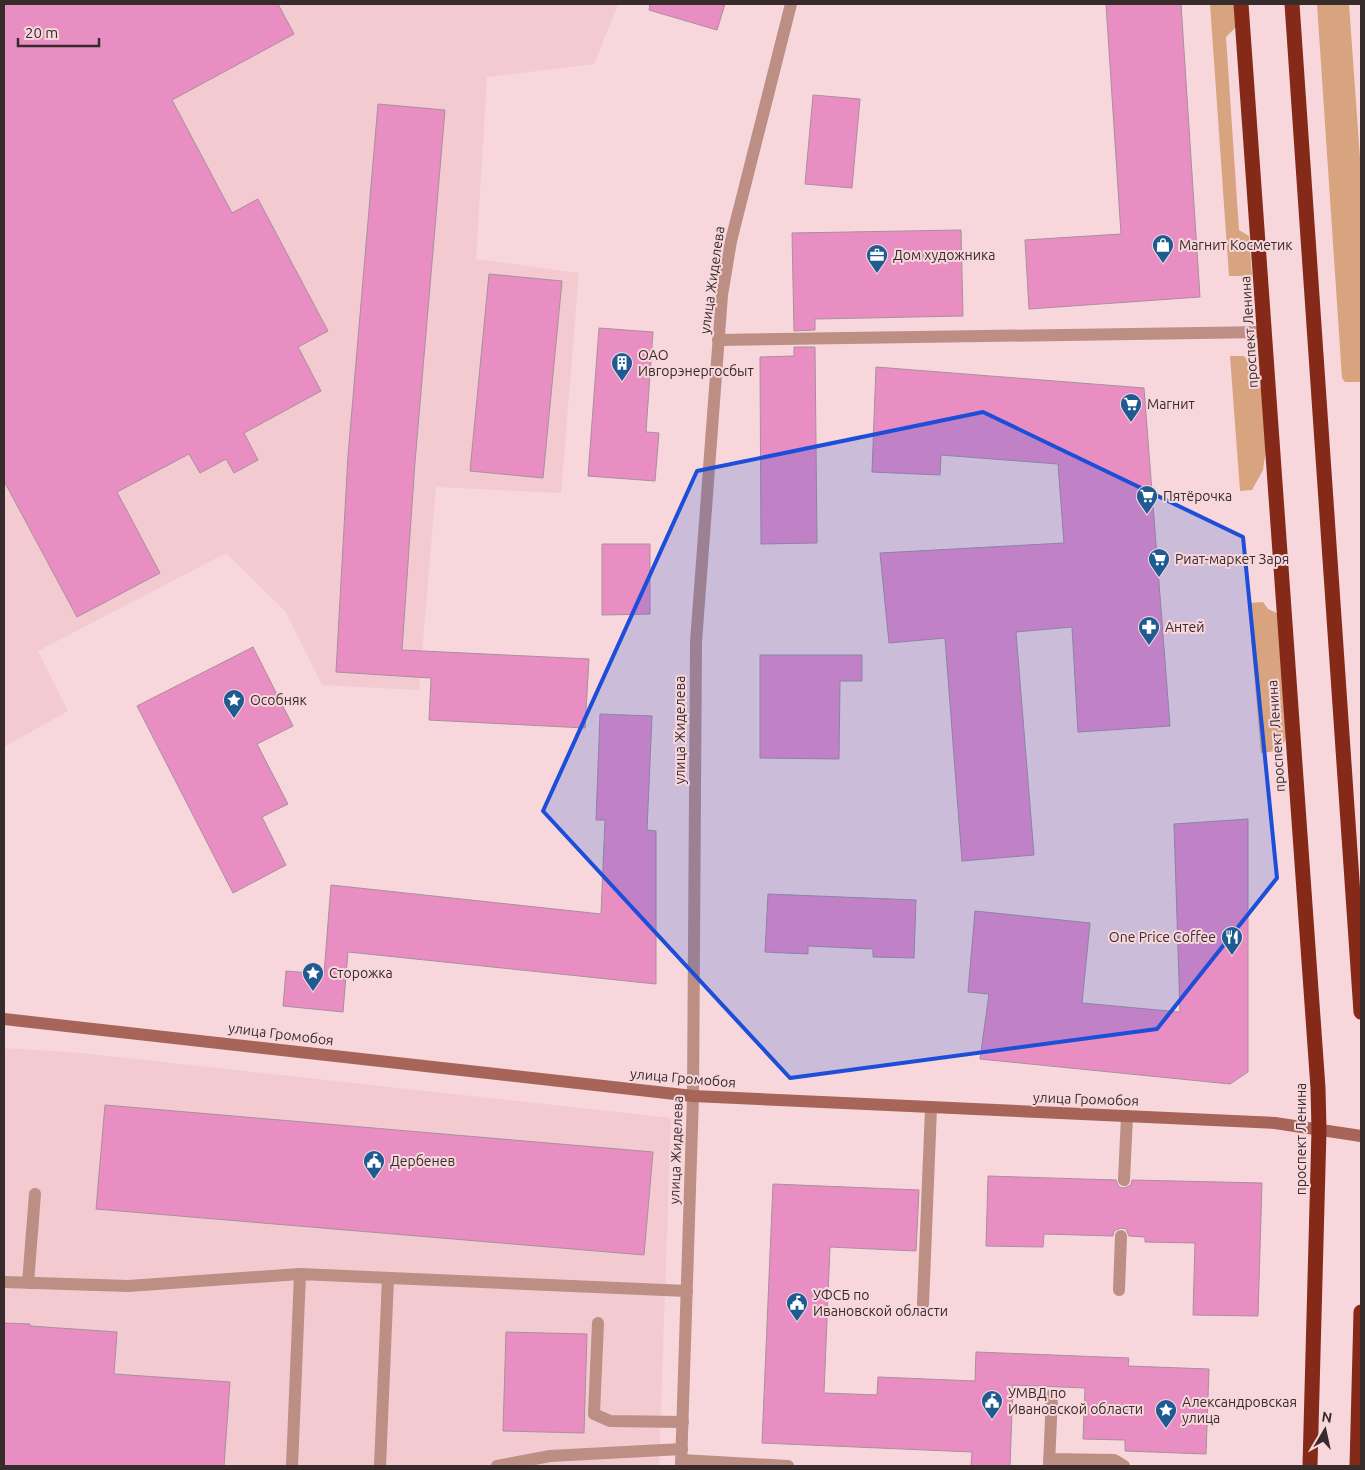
<svg xmlns="http://www.w3.org/2000/svg" width="1365" height="1470" viewBox="0 0 1365 1470" font-family="Ubuntu,sans-serif">
	<rect width="100%" height="100%" fill="#f7d7db"/>
	<!-- built -->
	<path fill="#f2cad0" d="M4,4H618L594,64L487,77L476,259L579,273L561,493L436,487L419,690L322,685L285,611L226,553L38,651L68,711L4,747Z
		M4,1048L82,1053L671,1118L659,1466H4Z"/>
	<!-- green -->
	<path fill="#d8a47f" d="M1210,4H1234L1236,27L1226,37L1239,230L1249,236L1252,276H1229Z
		M1317,4H1349L1361,172V382H1345L1342,378Z
		M1230,356H1244L1251,364L1261,388L1266,450L1263,470L1252,490L1240,491Z
		M1263,602L1268,609L1279,614L1286,737C1282,752 1275,751 1261,753L1248,603Z"/>
	<!-- building -->
	<path fill="#e98ec3" stroke="#a88f9c" d="M4,4H278L294,34L172,100L232,213L258,199L328,331L298,347L321,391L244,433L258,460L234,473L226,459L200,473L189,454L117,492L160,573L77,617L4,481Z
		M650,4H725L717,30L649,10Z
		M1106,4H1181L1200,297L1029,309L1025,240L1121,234Z
		M813,95L860,99L852,188L805,184Z
		M378,104L445,110L415,462L402,650L589,659L585,728L429,720L431,678L336,672L348,456Z
		M961,230L963,316L815,319V330L794,331L792,233Z
		M489,274L562,281L543,478L470,471Z
		M599,328L653,332L646,432L659,433L655,481L588,476Z
		M794,347H815L817,543L761,544L760,357L794,356Z
		M876,367L1144,388L1170,726L1078,732L1072,627L1016,632L1034,855L962,861L945,638L889,643L880,553L1064,543L1058,464L941,455L940,475L872,472Z
		M602,544H650V614L602,615Z
		M253,647L293,726L257,744L288,804L262,817L286,865L233,893L137,706Z
		M760,655H862V681H840L839,759L760,758Z
		M600,714L652,716L647,830L656,831V984L348,952L343,1012L283,1006L286,971L324,974L331,885L601,914L605,820H596Z
		M1248,819V1072L1230,1084L980,1059L989,994L968,992L975,911L1090,923L1082,1003L1180,1012L1174,824Z
		M768,894L916,900L914,958L873,957V949L808,946V954L765,952Z
		M105,1105L653,1152L644,1255L96,1209Z
		M988,1176L1116,1180L1119,1187L1124,1188L1131,1185L1132,1180L1262,1183L1258,1316L1193,1315L1195,1243L1145,1242V1237L1129,1236L1126,1229L1121,1228L1114,1231L1113,1236L1044,1234L1043,1247L986,1246Z
		M773,1184L919,1190L916,1251L830,1247L824,1393L877,1395L878,1377L975,1381L976,1352L1129,1358L1128,1366L1209,1369L1206,1454L1125,1451V1440L1083,1439L1085,1388L1013,1385L1010,1466H971L972,1452L762,1443Z
		M4,1323L30,1324V1326L117,1332L114,1374L230,1382L224,1466H4Z
		M506,1332L587,1334L584,1433L503,1431Z"/>
	<g fill="none" stroke-linecap="round" stroke-linejoin="round">
		<!-- lane -->
		<path stroke="#bc8e84" stroke-width="12" d="M718,340L1265,332
			M1124,1180L1127,1116
			M4,1282L128,1286L300,1274L687,1291
			M28,1283L35,1194
			M1119,1290L1121,1236
			M923,1304L931,1108
			M598,1323L594,1414L610,1421L683,1422
			M1049,1459L1114,1460L1124,1466
			M682,1460L788,1466
			M1049,1465L1052,1395
			M292,1466L300,1274
			M380,1466L388,1278
			M497,1466L550,1456L682,1449"/>
		<!-- street -->
		<path stroke="#bc8e84" stroke-width="12" d="M681,1466L693,1096L696,642L722,295L731,241L791,4"/>
		<!-- secondary -->
		<path stroke="#a66558" stroke-width="12" d="M4,1019L693,1096L1275,1123L1361,1136"/>
		<!-- highway -->
		<path stroke="#852a19" stroke-width="15" d="M1241,4L1318,1088L1319,1130L1310,1466
			M1292,4L1361,1012
			M1357,1466L1361,1312"/>
	</g>
	<!-- marked area -->
	<path fill="#1d4ed8" fill-opacity="0.2" stroke="#1d4ed8" stroke-width="4" stroke-linejoin="round" d="M983,412L1243,537L1277,878L1157,1029L790,1078L543,811L697,471Z"/>
	<!-- icons -->
	<defs>
		<g id="shop-pin" transform="scale(1.125)"><path d="M0 17L-7.5 6A9.5 9.5 0 1 1 7.5 6Z" fill="#1e5b92" stroke="#f7d7db"/><path d="M-5-2.5h2.3a2.7 3.5 0 0 1 5.4 0H5L5.5 6h-11ZM-1.5-2.5h3a1.5 2.3 0 0 0-3 0Z" fill="#fff"/></g>
		<g id="office-pin" transform="scale(1.125)"><path d="M0 17L-7.5 6A9.5 9.5 0 1 1 7.5 6Z" fill="#1e5b92" stroke="#f7d7db"/><path d="M-6-3h4V-5.5h4V-3h4V5H-6ZM-1-4.5V-3h2v-1.5ZM-6 0V1H6V0Z" fill="#fff"/></g>
		<g id="building-pin" transform="scale(1.125)"><path d="M0 17L-7.5 6A9.5 9.5 0 1 1 7.5 6Z" fill="#1e5b92" stroke="#f7d7db"/><path d="M-4-6H4V6H1V3H-1V6H-4ZM-2.5-4.3h1.7v1.8h-1.7ZM.8-4.3h1.7v1.8H.8ZM-2.5-1h1.7V.8h-1.7ZM.8-1h1.7V.8H.8Z" fill="#fff"/></g>
		<g id="supermarket-pin" transform="scale(1.125)"><path d="M0 17L-7.5 6A9.5 9.5 0 1 1 7.5 6Z" fill="#1e5b92" stroke="#f7d7db"/><path d="M-6-5.5h2.5l.6 2H6L4.5 2H-2.5L-4.4-4H-6ZM-1.5 3.2a1.3 1.3 0 1 0 .1 0ZM3 3.2a1.3 1.3 0 1 0 .1 0Z" fill="#fff"/></g>
		<g id="pharmacy-pin" transform="scale(1.125)"><path d="M0 17L-7.5 6A9.5 9.5 0 1 1 7.5 6Z" fill="#1e5b92" stroke="#f7d7db"/><path d="M-2-6h4v4h4v4h-4v4h-4v-4h-4v-4h4Z" fill="#fff"/></g>
		<g id="sight-pin" transform="scale(1.125)"><path d="M0 17L-7.5 6A9.5 9.5 0 1 1 7.5 6Z" fill="#1e5b92" stroke="#f7d7db"/><path d="M0-6L1.8-2.2L6-1.7L2.9 1.2L3.7 5.4L0 3.3L-3.7 5.4L-2.9 1.2L-6-1.7L-1.8-2.2Z" fill="#fff"/></g>
		<g id="restaurant-pin" transform="scale(1.125)"><path d="M0 17L-7.5 6A9.5 9.5 0 1 1 7.5 6Z" fill="#1e5b92" stroke="#f7d7db"/><path d="M-5-6h1v4h1v-4h1v4h1v-4h1v5L-1.5 .5V6h-2V.5L-5-1ZM5-6V6H3V1.5H1.5Q1.5-4 5-6Z" fill="#fff"/></g>
		<g id="civic-pin" transform="scale(1.125)"><path d="M0 17L-7.5 6A9.5 9.5 0 1 1 7.5 6Z" fill="#1e5b92" stroke="#f7d7db"/><path d="M-.6-6.5H3V-4.5H.6V-3L4-1V1h2V6H-6V1h2V-1L-.6-3ZM-1.2 2.5V6h2.4V2.5Z" fill="#fff"/></g>
	</defs>
	<g fill-rule="evenodd">
		<use href="#shop-pin" x="1163" y="245"/>
		<use href="#office-pin" x="877" y="255"/>
		<use href="#building-pin" x="622" y="363"/>
		<use href="#supermarket-pin" x="1131" y="404"/>
		<use href="#supermarket-pin" x="1147" y="496"/>
		<use href="#supermarket-pin" x="1159" y="559"/>
		<use href="#pharmacy-pin" x="1149" y="627"/>
		<use href="#sight-pin" x="234" y="700"/>
		<use href="#restaurant-pin" x="1232" y="937"/>
		<use href="#sight-pin" x="313" y="973"/>
		<use href="#civic-pin" x="374" y="1161"/>
		<use href="#civic-pin" x="797" y="1303"/>
		<use href="#civic-pin" x="992" y="1401"/>
		<use href="#sight-pin" x="1166" y="1410"/>
	</g>
	<g text-anchor="middle" stroke-width="4" stroke-linejoin="round" paint-order="stroke">
		<!-- poi labels -->
		<g font-size="14" fill="#372b2c" stroke="#f7d7db" text-anchor="start">
			<text x="1179" y="250">Магнит Косметик</text>
			<text x="893" y="260">Дом художника</text>
			<text x="638" y="360">ОАО<tspan x="638" dy="16">Ивгорэнергосбыт</tspan></text>
			<text x="1147" y="409">Магнит</text>
			<text x="1163" y="501">Пятёрочка</text>
			<text x="1175" y="564">Риат-маркет Заря</text>
			<text x="1165" y="632">Антей</text>
			<text x="250" y="705">Особняк</text>
			<text x="1216" y="942" text-anchor="end">One Price Coffee</text>
			<text x="329" y="978">Сторожка</text>
			<text x="390" y="1166">Дербенев</text>
			<text x="813" y="1300">УФСБ по<tspan x="813" dy="16">Ивановской области</tspan></text>
			<text x="1008" y="1398">УМВД по<tspan x="1008" dy="16">Ивановской области</tspan></text>
			<text x="1182" y="1407">Александровская<tspan x="1182" dy="16">улица</tspan></text>
		</g>
		<!-- street labels -->
		<g font-size="14" fill="#372b2c" stroke="#f7d7db">
			<text transform="translate(712 280) rotate(-82)" y="5">улица Жиделева</text>
			<text transform="translate(1249 332) rotate(-94)" y="5">проспект Ленина</text>
			<text transform="translate(680 730) rotate(-90)" y="5">улица Жиделева</text>
			<text transform="translate(1276 736) rotate(-94)" y="5">проспект Ленина</text>
			<text transform="translate(281 1034) rotate(7)" y="5">улица Громобоя</text>
			<text transform="translate(683 1078) rotate(5)" y="5">улица Громобоя</text>
			<text transform="translate(1086 1099) rotate(2)" y="5">улица Громобоя</text>
			<text transform="translate(1301 1139) rotate(-90)" y="5">проспект Ленина</text>
			<text transform="translate(676 1150) rotate(-88)" y="5">улица Жиделева</text>
		</g>
	</g>
	<!-- border -->
	<rect width="1365" height="1470" fill="none" stroke="#372b2c" stroke-width="10"/>
	<!-- north arrow -->
	<g transform="translate(1325 1430) rotate(9)" stroke="#f7d7db" stroke-width="4" paint-order="stroke">
	<path d="M0-4L9 19L0 12L-9 19Z" fill="#372b2c"/>
	<text y="-8" font-size="14" font-weight="bold" text-anchor="middle" fill="#372b2c">N</text>
	</g>
	<!-- scale -->
	<path d="M18 38v8h81v-8" fill="none" stroke="#372b2c" stroke-width="2.5"/>
	<text x="25" y="38" font-size="15" fill="#372b2c" stroke="#f7d7db" stroke-width="4" paint-order="stroke">20 m</text>
</svg>
